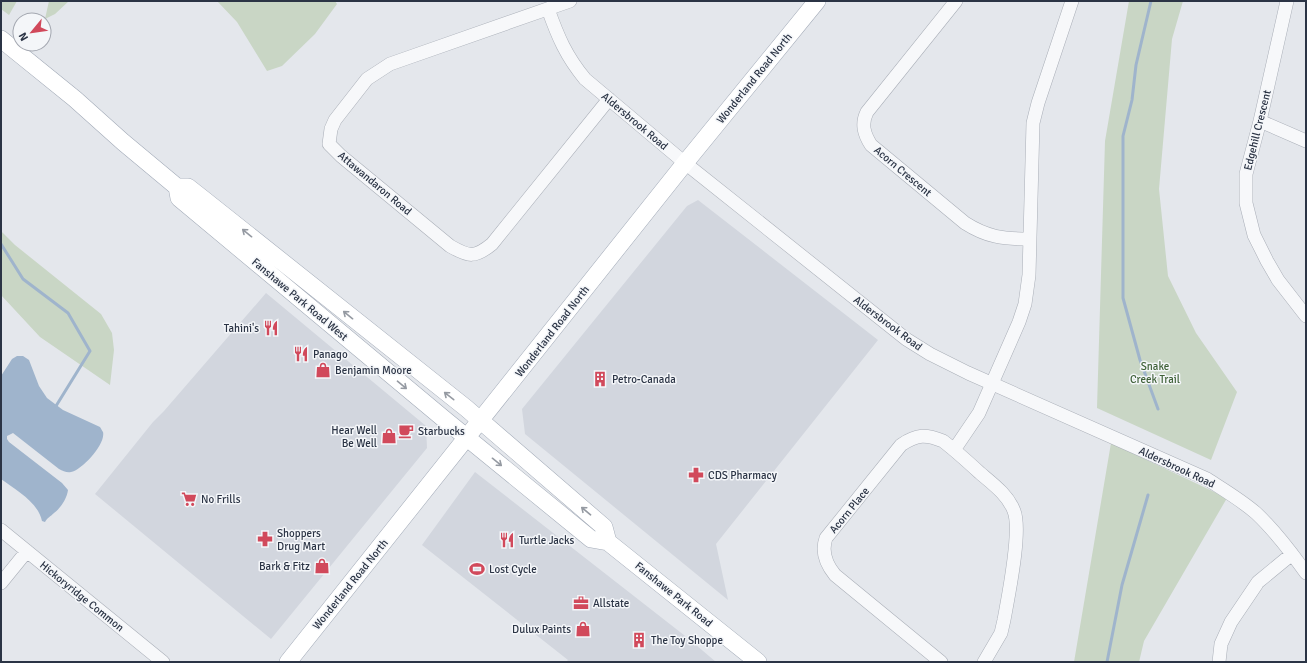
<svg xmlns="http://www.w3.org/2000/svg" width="1307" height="663" viewBox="0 0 1307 663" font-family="Signika,sans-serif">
	<rect width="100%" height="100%" fill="#e4e7ec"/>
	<!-- built -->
	<path fill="#d2d6de" d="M698,200L878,340L716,544L728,600L525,434L522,409L687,206Z
		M266,293L426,426L427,448L271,639L95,494L153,422L164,411Z
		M475,472L689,639L716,662H566L568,660L422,545Z"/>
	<!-- green -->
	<path fill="#c9d6c5" d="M1,1H17L9,15L1,9Z
		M49,1H69L55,14L45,19Z
		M217,1H335L337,4L315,34L282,66L267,71L237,22Z
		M1129,1H1183L1172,39L1159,189L1168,276L1196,333L1237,392L1211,460L1097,408L1105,141Z
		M1,231L15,245L101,314L112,333L114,350L110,385L40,337L1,295Z
		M1111,443L1227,498L1144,641L1139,662H1074Z"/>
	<!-- water -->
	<path fill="#9fb4cc" d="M17,356H23L29,360L39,386L47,398L63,410L100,427C100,427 103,432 103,432C106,444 82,470 71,472C67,473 63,471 59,469L13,433L7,436V439L9,442L62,483L68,490C67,498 61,508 54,513C50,517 48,517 45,522L42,521C38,502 16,490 1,479V376L12,359Z"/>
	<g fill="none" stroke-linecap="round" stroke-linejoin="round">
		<!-- stream -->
		<path stroke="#9fb4cc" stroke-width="3" d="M1151,1L1136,65L1132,100L1123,136V298L1140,360L1158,409
			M1,244L23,279L68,313L90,351L56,406
			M1107,662L1122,585L1148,495"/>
		<!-- minor casing -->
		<g stroke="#a9aeb7" stroke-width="14">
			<path id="minor" d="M570,1L390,64L367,79L335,120L331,129L329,144L341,156L450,246C469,257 475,258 492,244L609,99
				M956,1L867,112C861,124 864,134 871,145L965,223C987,237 1003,239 1029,239
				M1287,1L1260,121L1246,174V203L1254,235L1267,261L1278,280L1306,316
				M548,9C558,37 566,56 585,79L685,163L906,339L930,354L968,373L1207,479C1224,490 1241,500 1256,513C1275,531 1291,552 1306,573
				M1260,121L1306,141
				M954,450L979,413L1019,322L1025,304L1029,275L1033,123L1038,103L1072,1
				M1,530L163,662
				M1,583L27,551
				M941,662L835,575C826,564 821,552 826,538L901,445C917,434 926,434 943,441C956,451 968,462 980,473C993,484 1008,495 1014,511C1022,531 1008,597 1004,620L1001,633L984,662
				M1219,662L1221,644L1231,622L1258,582L1292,554"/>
		</g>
		<!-- major casing -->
		<g stroke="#a3abb8" stroke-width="18">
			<path id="major" d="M1,39L75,99L123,142L177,187H188L202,198L466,408L604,527L608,542
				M177,187L179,198L444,419L591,539L608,542L758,662
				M288,662L685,163L817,1"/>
		</g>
		<!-- minor -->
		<use href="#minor" stroke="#f7f8fa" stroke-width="13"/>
		<!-- major -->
		<use href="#major" stroke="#fff" stroke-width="17"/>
	</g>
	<!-- one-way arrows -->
	<defs><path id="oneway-shaft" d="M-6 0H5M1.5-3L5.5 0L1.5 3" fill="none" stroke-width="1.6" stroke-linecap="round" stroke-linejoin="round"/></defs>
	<g stroke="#959aa2">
		<use href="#oneway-shaft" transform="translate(247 233) rotate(-141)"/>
		<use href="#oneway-shaft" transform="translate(348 315) rotate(-141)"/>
		<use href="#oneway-shaft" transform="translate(402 385) rotate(40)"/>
		<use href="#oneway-shaft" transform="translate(449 396) rotate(-142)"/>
		<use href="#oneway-shaft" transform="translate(497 462) rotate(39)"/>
		<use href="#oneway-shaft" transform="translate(586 511) rotate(-140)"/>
	</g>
	<!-- icons -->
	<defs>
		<g id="restaurant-bare" transform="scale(1.2)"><path d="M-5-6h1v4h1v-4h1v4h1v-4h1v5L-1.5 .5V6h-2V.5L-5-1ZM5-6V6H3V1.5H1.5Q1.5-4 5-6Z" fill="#d1495b" stroke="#f4f6f9" stroke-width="2.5" paint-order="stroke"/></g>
		<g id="shop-bare" transform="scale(1.2)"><path d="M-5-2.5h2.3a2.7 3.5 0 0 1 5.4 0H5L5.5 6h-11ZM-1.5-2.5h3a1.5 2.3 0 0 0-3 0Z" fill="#d1495b" stroke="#f4f6f9" stroke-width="2.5" paint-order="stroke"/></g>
		<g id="building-bare" transform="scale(1.2)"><path d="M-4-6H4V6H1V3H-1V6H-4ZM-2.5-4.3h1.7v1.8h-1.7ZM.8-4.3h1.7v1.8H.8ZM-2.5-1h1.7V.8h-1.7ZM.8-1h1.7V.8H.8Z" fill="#d1495b" stroke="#f4f6f9" stroke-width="2.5" paint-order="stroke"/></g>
		<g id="cafe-bare" transform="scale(1.2)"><path d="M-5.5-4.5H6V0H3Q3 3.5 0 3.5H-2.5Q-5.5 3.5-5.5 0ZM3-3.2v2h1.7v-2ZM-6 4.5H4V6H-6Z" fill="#d1495b" stroke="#f4f6f9" stroke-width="2.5" paint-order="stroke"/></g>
		<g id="pharmacy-bare" transform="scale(1.2)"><path d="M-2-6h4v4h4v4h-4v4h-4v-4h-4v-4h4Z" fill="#d1495b" stroke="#f4f6f9" stroke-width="2.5" paint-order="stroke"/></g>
		<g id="supermarket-bare" transform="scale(1.2)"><path d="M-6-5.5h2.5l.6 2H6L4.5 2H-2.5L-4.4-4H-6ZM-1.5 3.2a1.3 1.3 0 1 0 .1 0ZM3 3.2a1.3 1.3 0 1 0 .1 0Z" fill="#d1495b" stroke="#f4f6f9" stroke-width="2.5" paint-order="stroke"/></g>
		<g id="stadium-bare" transform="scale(1.2)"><path d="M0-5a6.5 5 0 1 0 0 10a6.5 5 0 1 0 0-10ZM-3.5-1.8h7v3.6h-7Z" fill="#d1495b" stroke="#f4f6f9" stroke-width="2.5" paint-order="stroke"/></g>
		<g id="office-bare" transform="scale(1.2)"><path d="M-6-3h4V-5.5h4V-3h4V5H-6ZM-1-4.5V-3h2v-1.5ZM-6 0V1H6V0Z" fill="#d1495b" stroke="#f4f6f9" stroke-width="2.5" paint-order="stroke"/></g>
	</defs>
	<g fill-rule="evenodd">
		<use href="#restaurant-bare" x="271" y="328"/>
		<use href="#restaurant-bare" x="301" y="354"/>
		<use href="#shop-bare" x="323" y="370"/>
		<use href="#building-bare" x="600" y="379"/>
		<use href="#cafe-bare" x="406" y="431"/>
		<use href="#shop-bare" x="389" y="436"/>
		<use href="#pharmacy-bare" x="696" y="475"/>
		<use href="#supermarket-bare" x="189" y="499"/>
		<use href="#pharmacy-bare" x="265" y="539"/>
		<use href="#restaurant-bare" x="507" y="540"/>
		<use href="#shop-bare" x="322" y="566"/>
		<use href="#stadium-bare" x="477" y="569"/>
		<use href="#office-bare" x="581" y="603"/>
		<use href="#shop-bare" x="583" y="629"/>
		<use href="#building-bare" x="639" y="640"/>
	</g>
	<g text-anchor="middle" stroke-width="3" stroke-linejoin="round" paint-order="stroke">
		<!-- street labels -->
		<g font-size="11" fill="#2b3445" stroke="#f4f6f9">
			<text transform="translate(754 78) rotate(-51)" y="4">Wonderland Road North</text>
			<text transform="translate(635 121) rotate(40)" y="4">Aldersbrook Road</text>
			<text transform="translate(1257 130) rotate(-76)" y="4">Edgehill Crescent</text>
			<text transform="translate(903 171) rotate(40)" y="4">Acorn Crescent</text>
			<text transform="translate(375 183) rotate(40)" y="4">Attawandaron Road</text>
			<text transform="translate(300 299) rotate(40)" y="4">Fanshawe Park Road West</text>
			<text transform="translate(888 323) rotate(37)" y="4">Aldersbrook Road</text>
			<text transform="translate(552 331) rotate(-52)" y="4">Wonderland Road North</text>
			<text transform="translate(1177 467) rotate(25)" y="4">Aldersbrook Road</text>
			<text transform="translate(849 510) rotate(-51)" y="4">Acorn Place</text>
			<text transform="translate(350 584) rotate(-51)" y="4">Wonderland Road North</text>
			<text transform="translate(674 594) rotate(39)" y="4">Fanshawe Park Road</text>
			<text transform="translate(82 596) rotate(39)" y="4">Hickoryridge Common</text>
		</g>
		<!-- poi labels -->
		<g font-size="11" fill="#2b3445" stroke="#f4f6f9" text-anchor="start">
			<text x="259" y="332" text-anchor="end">Tahini's</text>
			<text x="313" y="358">Panago</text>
			<text x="335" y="374">Benjamin Moore</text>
			<text x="612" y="383">Petro-Canada</text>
			<text x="377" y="434" text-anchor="end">Hear Well<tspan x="377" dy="13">Be Well</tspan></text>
			<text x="418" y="435">Starbucks</text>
			<text x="708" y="479">CDS Pharmacy</text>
			<text x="201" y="503">No Frills</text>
			<text x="277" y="537">Shoppers<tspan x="277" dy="13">Drug Mart</tspan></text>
			<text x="519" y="544">Turtle Jacks</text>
			<text x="310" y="570" text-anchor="end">Bark &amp; Fitz</text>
			<text x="489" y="573">Lost Cycle</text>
			<text x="593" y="607">Allstate</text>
			<text x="571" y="633" text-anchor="end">Dulux Paints</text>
			<text x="651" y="644">The Toy Shoppe</text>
		</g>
		<!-- park labels -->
		<g font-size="11" fill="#3f6138" stroke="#f4f6f9">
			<text x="1155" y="370">Snake<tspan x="1155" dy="13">Creek Trail</tspan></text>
		</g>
	</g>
	<!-- border -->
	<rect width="1307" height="663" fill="none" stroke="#2b3445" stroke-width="4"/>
	<!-- north arrow -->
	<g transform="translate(32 32) rotate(241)"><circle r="19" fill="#f4f6f9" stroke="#a4a8b1"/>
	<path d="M0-3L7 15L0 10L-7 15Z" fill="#d1495b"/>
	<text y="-6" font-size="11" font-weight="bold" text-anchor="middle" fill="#2b3445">N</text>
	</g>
</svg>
